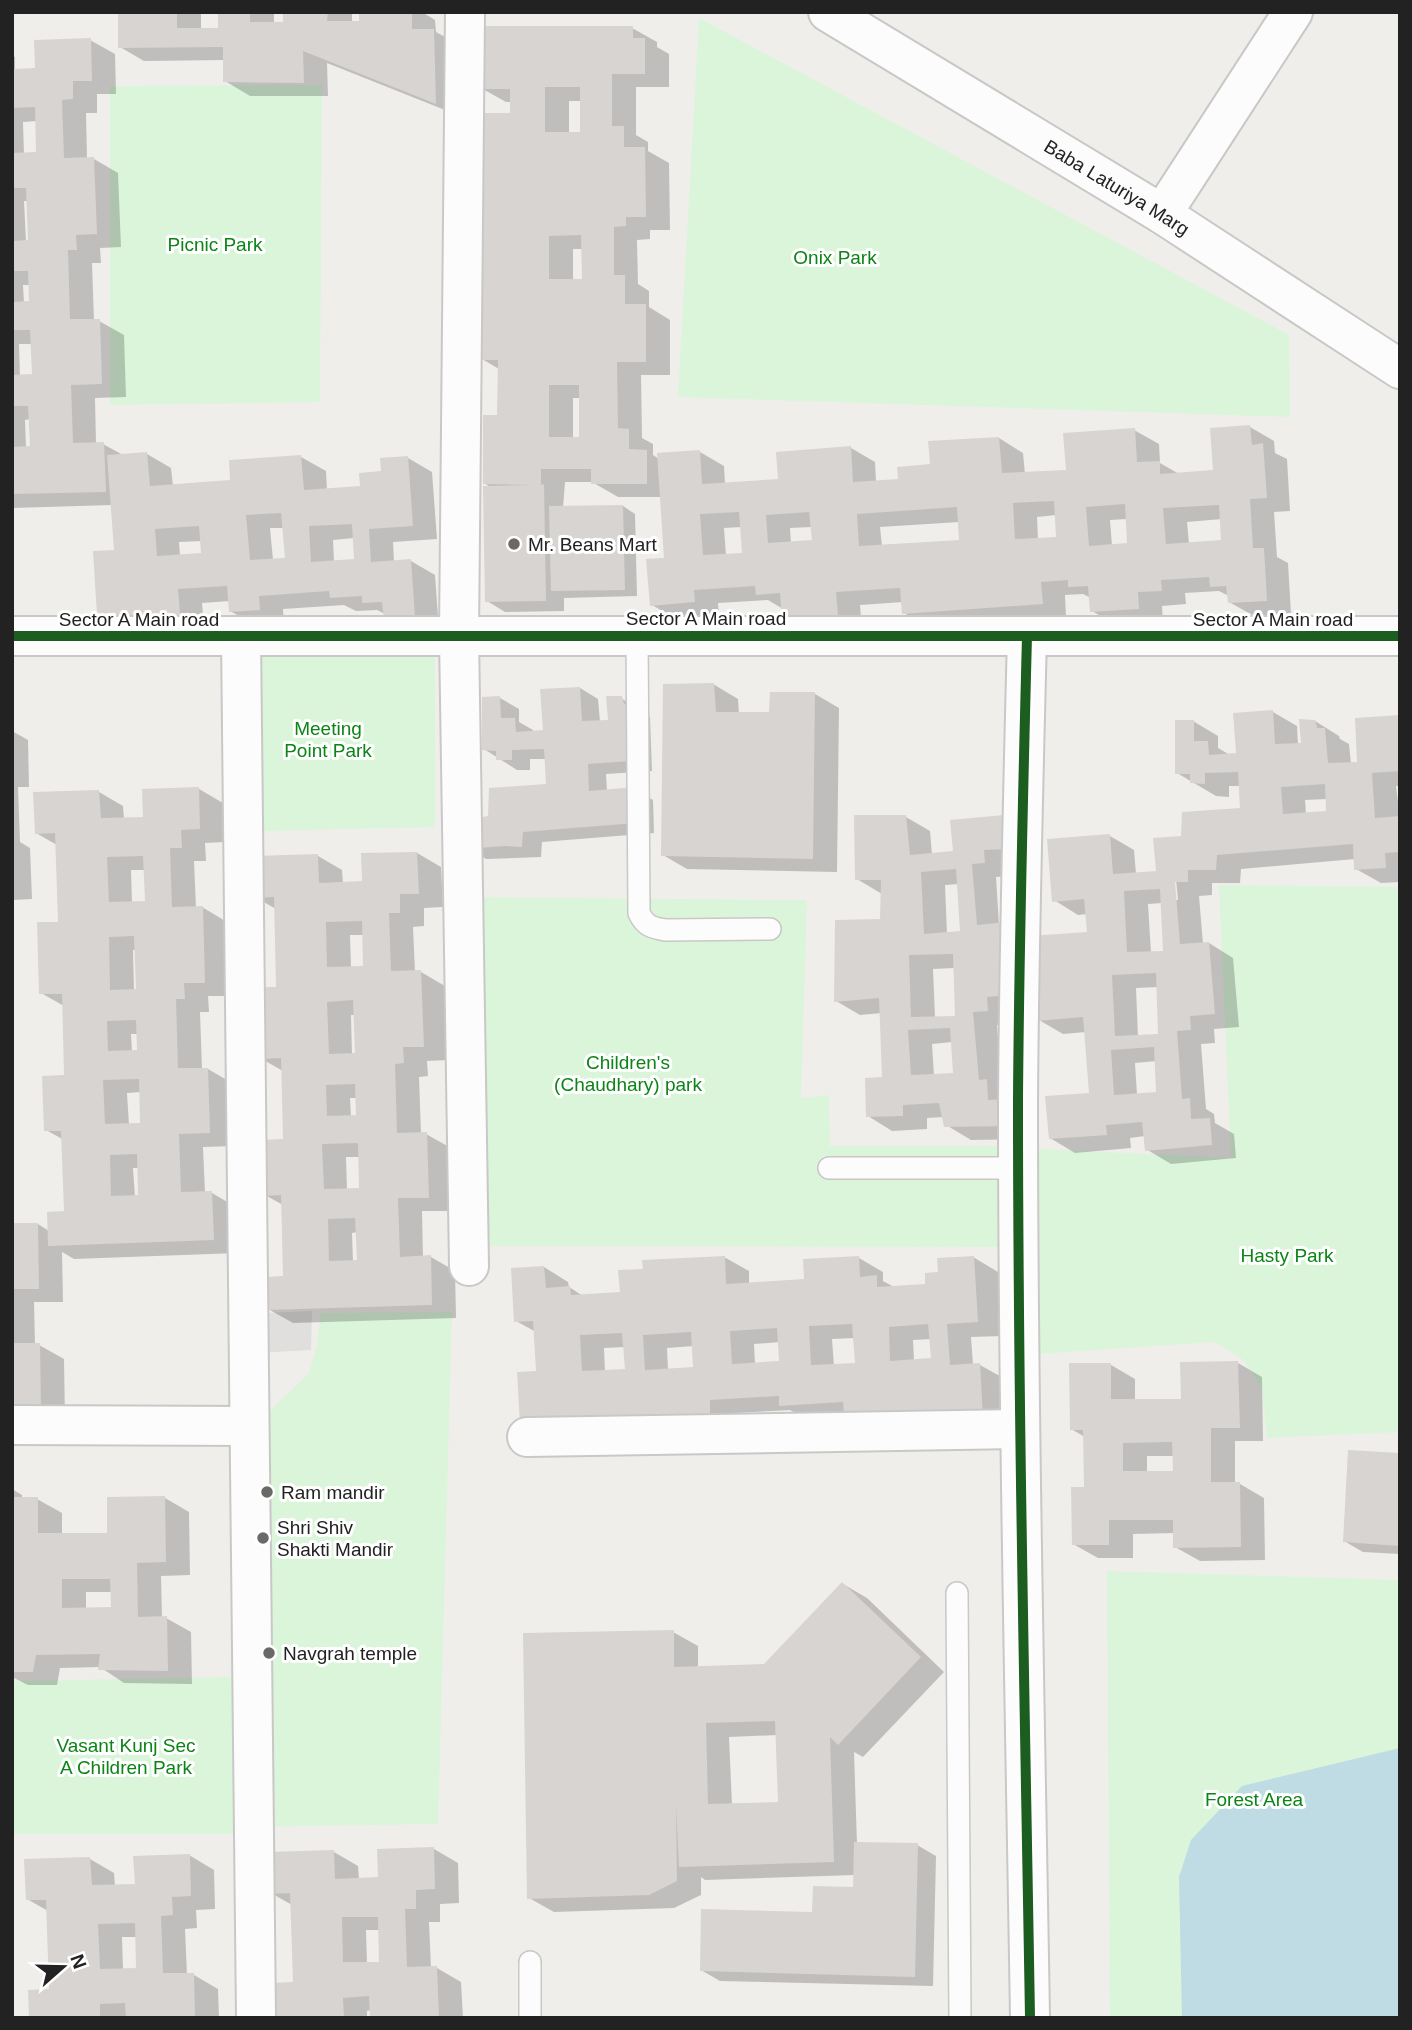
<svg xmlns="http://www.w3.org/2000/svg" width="1412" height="2030" viewBox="0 0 1412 2030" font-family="Helvetica,sans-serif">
	<rect width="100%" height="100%" fill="#f0eeeb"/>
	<!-- park -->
	<path fill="#daf5da" d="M699,18L1289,335L1290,417L678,397Z
		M322,85L320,402L110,405V86Z
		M435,646V827L225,832L222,650Z
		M1219,885L1400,887V1432L1267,1438L1262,1388L1243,1360L1215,1342L1022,1355L1018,1148L1231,1158Z
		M451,897L807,900L801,1098L829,1095L830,1146H998L1000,1247L451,1246Z
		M452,1312L438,1824L245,1827L238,1442L309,1373L317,1344L321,1313Z
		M1107,1571L1400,1580V2018H1110Z
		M233,1677L238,1834H12V1681Z"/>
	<!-- parking -->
	<path fill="#e0dfde" d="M312,1311L311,1350L241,1354L242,1314Z"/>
	<!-- water -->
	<path fill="#bfdbe3" d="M1400,1748V2018H1182L1179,1877L1191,1840L1242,1786Z"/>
	<!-- shadow -->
	<path fill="#0003" fill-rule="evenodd" d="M119,12H201V30L220,29V12H274V24H284V12H352V23H360L361,12H422L435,20L436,32L458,44L460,116L327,63L328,96H250L225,81V60L144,61L120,47Z
		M632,28L657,42V47L669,54V87H636V135L648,142V151L669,163L670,230H650V239L637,240L638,284L649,291V307L670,320V375H641L642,438L653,444V455L659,459L700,452L724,466L725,484L780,481L851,448L875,462L876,482L900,481L999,438L1023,453L1025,474L1068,471L1134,430L1159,444L1160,463L1179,474L1215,472L1250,427L1274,441L1275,453L1287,459L1290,511L1274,512L1277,557L1288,563L1291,614L1254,616L1229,602V596L1219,591L1185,593L1186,604L1162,606L1163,622L1116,625L1092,611L1091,598L1083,594L1065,595L1066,618L928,627L904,613L903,602L860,605L862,629L808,632L783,609L768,600L718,603L719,616L676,619L652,605L666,560L661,497H618L592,482H565L563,508L623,506L635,514L637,596L564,598V611L505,612L487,601L492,488L484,483L499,417V369L482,359L512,102H506L481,88ZM569,101H581V134H569ZM573,249H583L584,281H573ZM573,398H581V439H573ZM1056,515L1058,538L1038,540L1037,517ZM1127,519L1129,545L1112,546L1110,520ZM1222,519L1223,541L1189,544L1187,522ZM960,522L961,541L882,546L880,527ZM742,527L744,555L726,556L724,528ZM812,527L813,542L791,543L790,528Z
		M90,40L115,54L116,94H97V113H86L87,159H94L118,173L121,247L100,248L101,263H92L94,321H99L124,335L126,397L95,398L96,444H103L123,455L147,454L171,468L173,486L232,482L301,457L326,471L327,490L362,488L408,458L432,472L437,539L393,542L394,562L411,561L435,575L439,631L385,614L377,610L356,611L344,605L283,609L284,623L255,625L230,611V601L202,603L205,639L124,644L112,505L12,508V55L15,57V70H36ZM37,121L38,154H24L23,122ZM24,201H28L30,242H26ZM23,285H30L31,303H24ZM19,344H33L34,376L20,377ZM31,419V448H26L25,420ZM270,528H284L287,560H273ZM354,538L356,561L334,562L333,540ZM202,541V555L180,556L179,542Z
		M713,684L738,699L739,714H770L815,694L839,708L837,872L687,869L663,855Z
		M580,688L598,699L600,722H610L621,698L650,717L652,771L606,774L607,791L635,789L653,800L654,833L542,842L541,857L486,859L468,848L489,818L548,786L547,759H530V770H517L484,749L500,698L519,709V722L533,730V732H545Z
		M1273,712L1297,726L1298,745H1303L1315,721L1339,736L1340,739L1349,744L1351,764L1359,763L1400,717V786H1396L1400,818V882L1381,883L1356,869L1355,859L1241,869L1240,883H1212V895L1199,896L1203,944L1209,943L1233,958L1239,1027L1214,1029L1215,1043L1201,1044L1206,1109L1214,1114L1215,1123L1234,1134L1236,1158L1171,1164L1146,1149L1145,1136L1130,1138L1131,1148L1075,1153L1050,1138L1091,1095L1086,1032L1063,1034L1039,1020L997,1025L1002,1090L1032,1139L971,1140L946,1125L944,1117L927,1118V1129L892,1131L868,1116L884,1079L882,1013L860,1015L836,1001L881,921L882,894L857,879L906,817L930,831L932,855L955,853L1004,817L1009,876L996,877L999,925L1030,938L1089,933L1087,914L1078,915L1054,900L1110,836L1134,850L1136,874L1158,872L1183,838L1242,809L1240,786H1229V797L1216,796L1177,773L1193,721L1218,736V748L1230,755H1238ZM1327,799L1328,813L1306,814L1305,800ZM1173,879H1176L1178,900H1175ZM959,884L962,933L947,934L945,885ZM1162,903L1165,952L1151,953L1148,904ZM955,968L957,1017L935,1018L933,969ZM1159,987L1160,1036L1138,1037L1136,988ZM952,1042L954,1074L934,1076L932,1044ZM1156,1061L1158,1094L1137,1095L1135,1063Z
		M12,731L28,740L29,787H18L20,842L30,848L32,899L12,900Z
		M199,789L223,803L224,842L205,843L206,861H194L196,908L202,907L227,922L229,996H208L209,1012H200L202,1069H208L232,1083L234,1146L203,1147L205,1193H212L236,1207L238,1253L74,1259L62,1252L63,1302H34L35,1345H39L64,1359L65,1421L12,1422V1225L38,1224L49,1231L66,1213L64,1140L46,1130L66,1077L64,1006L41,993L60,924L57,845L36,833L99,792L123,806L124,819L145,818ZM131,870H146L147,903H132ZM133,950H136L137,991H134ZM131,1034H138L139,1052H132ZM141,1092L142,1125H129L127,1093ZM133,1168H139L140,1197H135Z
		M417,853L441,867L443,907L424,908V926L413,927L415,972H421L445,986L448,1060L427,1061L428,1076L419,1077L421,1134H426L451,1148L453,1211H422L423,1258L431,1257L455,1271L456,1318L293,1323L268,1309L285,1278L283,1205L265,1195L285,1141L283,1071L260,1058L278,988L276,909L255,897L318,856L342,870L343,884L364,883ZM350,935H364L365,967L351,968ZM351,1015H355L356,1055H352ZM350,1098H357L358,1116L351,1117ZM346,1157H360L361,1190H347ZM358,1232L359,1261L353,1262L352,1233Z
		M724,1257L749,1271V1284L806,1281L859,1258L883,1272V1281L894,1287L927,1286L940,1274L973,1257L998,1272L1002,1336L971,1337L973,1365H980L1005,1379L1007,1431L806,1419L790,1410L734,1413V1436L538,1373L536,1332L516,1321L544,1267L568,1282L569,1287L583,1296L622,1293L645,1270ZM855,1338L856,1365L834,1366L832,1339ZM931,1339L932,1360L914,1361L913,1340ZM780,1342L781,1363L755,1364L754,1344ZM694,1346L695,1369L668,1370L667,1348ZM625,1347L626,1371L605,1372L604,1348Z
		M1238,1363L1262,1377L1263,1441H1235V1484H1240L1264,1498L1265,1560L1200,1561L1175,1547V1533L1133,1534V1558H1098L1073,1544L1085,1489V1437L1071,1429L1111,1365L1135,1379V1401L1183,1400ZM1147,1456H1174V1473H1147Z
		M1400,1454V1554L1363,1552L1344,1541Z
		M12,1489L22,1495V1499H37L62,1513V1535H109L165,1498L189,1512L190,1575L161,1576L162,1618H166L191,1632L192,1684L124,1683L100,1667L60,1668L57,1685H28L12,1677ZM86,1592H112L113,1609H86Z
		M843,1584L867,1598L944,1672L863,1757L854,1752L857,1844L917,1845L936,1856L933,1986L720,1981L701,1970L814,1914L855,1889V1875L705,1880L701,1877V1895L674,1908L554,1912L529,1898L673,1632L698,1646V1668L765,1666ZM777,1735L780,1803L732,1805L729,1737Z
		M434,1849L458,1863L459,1903L440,1904V1922H429L431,1968H437L461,1982L463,2018H372L371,2010L367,2011V2018H275L295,1984L292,1905L271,1893L334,1852L358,1866L359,1880L380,1879ZM366,1930H380L381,1963L367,1964Z
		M189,1855L214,1870L215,1909L196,1910L197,1928L185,1929L187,1975H194L218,1989L219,2018H31L51,1991L48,1911L27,1899L90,1859L114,1873L115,1886H136ZM122,1937H137L138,1969L123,1970Z"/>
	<!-- building -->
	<path fill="#d7d4d2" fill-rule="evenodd" d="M118,12H177V28H218V12H250V22H283V12H328L327,21H359V12H412V29H434L436,104L303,51L304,83L223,82V47L118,48Z
		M479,26H633V38H645V74H612V126H624V147H645L646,217H626V226L614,227V275H625V304H646V362H617L618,428L629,429V449L647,450V484H591V469H541V485L544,484L546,601L485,602L483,486L534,485L483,484V415H497L498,360H481L479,113H510V89H479ZM545,87H580V132H545ZM581,235L582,279H549V236ZM549,385H579V437H549Z
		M91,38L92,81H73V99L62,100L64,158L94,157L97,234L76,235L77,250H68L70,319H100L102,384L71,385L73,443L104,442L106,492L12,494V447L30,446L28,406H12V375L32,374L30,330H12V302L29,301L28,271H12V241L28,240L26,188H12V153L36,152L35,107L12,108V69L35,68L34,40Z
		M1250,425L1252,445L1263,443L1267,498L1250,499L1253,548H1264L1267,601L1228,603L1226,586L1210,587L1209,577L1161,580L1162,591L1138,592L1139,609L1090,612L1088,586L1068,587V580L1041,582L1043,604L902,614L900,588L836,592L838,615L782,619L780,593L756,595L755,586L694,590L695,602L650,606L646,559L664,558L657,453L700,450L702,484L778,479L776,452L851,446L853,482L898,479L897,467L930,464L928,441L999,437L1002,473L1066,470L1063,433L1135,428L1137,462L1160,461V474L1213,470L1210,428ZM1054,501L1056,537L1015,539L1013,503ZM1125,504L1127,543L1089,546L1086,507ZM1219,505L1221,540L1166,544L1163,508ZM957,507L959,540L859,546L857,514ZM739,512L742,553L703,555L700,514ZM809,512L812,540L768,543L766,515Z
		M147,452L150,486L230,480L229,460L301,455L304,490L360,486L359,473L381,471L380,458L408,456L413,526L369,529L371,562L411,559L415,617L384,619L382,602L362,603V596L330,598L329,591L259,596L260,610L229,612L227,586L178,589L181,625L98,631L93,551L114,550L107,455ZM281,513L285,558L250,560L246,515ZM352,524L354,559L311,562L309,526ZM199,526L201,553L157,556L155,529Z
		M623,505L625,590L551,591L549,506Z
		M714,683L716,712H769L770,692H815L813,859L661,856L663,684Z
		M580,687L582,721L608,720L606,696H622L624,704L632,705L631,761L588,764L589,791L635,787L636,823L523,832L522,847L504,846L466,849L465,820L488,816L489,788L546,784L544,749L512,750V760H496V751L482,750V697L500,696L501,718H515L516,732L543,730L540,689Z
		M1273,710L1275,744L1301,743L1299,719L1315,720L1317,728H1325L1328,763L1357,762L1355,718L1400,715V771L1372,773L1375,818L1400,816V852L1385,853L1386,868L1354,870L1353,844L1217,855L1216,870H1188V882H1175L1180,944L1209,942L1215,1014L1190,1016L1191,1030L1177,1031L1182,1099L1190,1098L1191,1119L1210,1118L1212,1145L1145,1151L1142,1122L1106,1125L1107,1135L1049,1139L1045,1096L1089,1093L1083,1017L1037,1021L1030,936L1087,932L1084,899L1052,902L1047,839L1110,834L1113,874L1156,871L1153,838L1181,836L1182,812L1240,808L1238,772L1205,773V784L1190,783V774H1175V720H1194V741H1208L1209,755L1236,753L1233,713ZM1325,784L1326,811L1283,814L1281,787ZM1160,889L1163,951L1127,952L1124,891ZM1156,973L1158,1034L1115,1036L1112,975ZM1154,1047L1156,1092L1114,1095L1111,1050Z
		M199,787L200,829L181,830L182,848H170L172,907L203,906L205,983H184L185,999H176L178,1068H208L210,1133L179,1134L181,1192L212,1191L214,1240L48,1246L47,1212L64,1211L61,1131H44L42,1076L64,1075L62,994H39L37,922H58L55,833L35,834L33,792L99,790L101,818L143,817L142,789ZM143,856L145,901L109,902L107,857ZM134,936L136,989L110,990L109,937ZM136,1020L137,1050L108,1051L107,1021ZM139,1079L140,1123L105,1124L103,1080ZM137,1154L138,1195L111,1196L110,1155Z
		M854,815H906L910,855L953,851L950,820L1004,815L1007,849L984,850L985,863L972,864L977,925L1006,922L1012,995L987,997L988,1011L973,1012L979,1080L987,1079L988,1100L1006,1099L1008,1126L944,1127L939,1103L903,1105V1116L866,1117L865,1078L882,1077L879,998L834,1002L835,920L880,919L881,880H855ZM956,869L960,931L924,934L921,872ZM953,954L955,1016L911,1017L909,955ZM950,1028L953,1073L911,1075L908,1030Z
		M417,852L419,894H400V913H389L391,971L421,970L424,1047H403L404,1063L395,1064L397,1133L427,1132L429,1198H398L400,1257L431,1255L432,1305L267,1310L266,1277L283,1276L281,1195L263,1196L261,1140L283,1139L281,1058L259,1059L256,987H276L274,897L253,898L252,856L318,854L319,883L362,881L361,853ZM362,921L363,966L327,967L326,922ZM353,1000L355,1053L329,1054L327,1002ZM355,1084L356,1115L327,1116L326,1085ZM358,1143L359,1188L324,1189L322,1144ZM355,1218L357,1260L329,1261L328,1219Z
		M12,1223H38L39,1289H12Z
		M725,1256L726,1284L804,1279L803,1259L859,1256L860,1277L877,1275V1287L925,1284V1273L938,1272L937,1258L974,1256L978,1322L947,1324L950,1365L980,1363L983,1418L915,1422V1411L844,1415L843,1402L779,1406V1396L710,1400V1423L520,1425L517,1372L536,1371L533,1321L514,1322L511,1268L544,1266L546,1288L570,1286L571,1295L620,1292L618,1270L643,1269L642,1260ZM852,1324L855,1363L811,1365L809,1326ZM928,1324L931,1358L890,1361L889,1327ZM777,1328L779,1361L732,1364L730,1331ZM691,1332L693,1367L645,1370L643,1335ZM622,1333L625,1369L582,1371L580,1335Z
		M12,1343H40L41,1408L12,1409Z
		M1238,1361L1240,1428H1211V1482H1240L1241,1547L1173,1548V1520H1109V1545H1072L1071,1487H1084L1083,1430H1070L1069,1363H1111V1399H1181L1180,1362ZM1172,1442L1173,1471H1123V1443Z
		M1348,1450L1400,1453V1546L1343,1542Z
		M165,1496L166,1562L137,1563L138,1617L167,1616L168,1671L98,1670L100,1654L36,1655L33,1672H12V1497H38V1533H107V1497ZM62,1579H110L111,1607L62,1608Z
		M842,1582L921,1657L838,1745L830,1737L834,1862L679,1867L676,1804L677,1881L649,1895L527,1899L523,1633L674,1630V1667L764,1664ZM775,1721L778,1802L708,1804L706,1723Z
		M854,1842L918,1843L915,1977L700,1971L701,1909L812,1912L813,1886L853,1887Z
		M434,1847L435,1889L416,1890V1909H405L407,1967L437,1966L439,2018H370L369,1996L343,1998L344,2018H273L272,1983L293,1982L290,1893L269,1894L268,1852L334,1850L335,1879L378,1877L377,1849ZM342,1917H378L379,1962H343Z
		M190,1854L191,1896L172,1897L173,1915L161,1916L163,1973H194L195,2018H126L125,2003L100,2004V2018H29L28,1990L49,1989L46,1900H26L24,1859L90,1857L92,1885L135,1884L133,1856ZM135,1923L136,1968L100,1969L98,1924Z"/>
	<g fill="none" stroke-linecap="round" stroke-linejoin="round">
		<!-- lane casing -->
		<g stroke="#c9c8c7" stroke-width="24">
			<path id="lane" d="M637,636L639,913C645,926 652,928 666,930L770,929
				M829,1168H1019
				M957,1593L960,2018
				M530,2018V1962"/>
		</g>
		<!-- street casing -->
		<g stroke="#c9c8c7" stroke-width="42">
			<g id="street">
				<path d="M465,12L459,636L469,1266"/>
				<path id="s1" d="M828,12L1162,214L1400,369"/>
				<path d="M1162,214L1293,12"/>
				<path d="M12,636H1400"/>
				<path d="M241,636L256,2018"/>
				<path d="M1027,636C1023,791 1019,946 1018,1101C1018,1407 1025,1712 1030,2018"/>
				<path d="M12,1425L249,1426"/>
				<path d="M527,1437L1020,1429"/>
			</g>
		</g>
		<!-- lane -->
		<use href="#lane" stroke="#fdfcfc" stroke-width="21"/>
		<!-- street -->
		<use href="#street" stroke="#fdfcfc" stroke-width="38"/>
		<!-- cycleway casing -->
		<g stroke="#fff" stroke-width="15">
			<path id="cycleway" d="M12,636H1400
				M1027,636C1023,791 1019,946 1018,1101C1018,1407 1025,1712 1030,2018"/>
		</g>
		<!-- cycleway -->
		<use href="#cycleway" stroke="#1b5e20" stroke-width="10"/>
	</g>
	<!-- markers -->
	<g fill="#6a6968" stroke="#fff" stroke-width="2.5">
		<circle cx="514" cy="544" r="7"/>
		<circle cx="267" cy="1492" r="7"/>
		<circle cx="263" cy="1538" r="7"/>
		<circle cx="269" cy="1653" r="7"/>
	</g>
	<g text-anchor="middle" stroke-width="6" stroke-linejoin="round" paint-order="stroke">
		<!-- street labels -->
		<g font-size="19" fill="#222" stroke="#fff">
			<text dy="7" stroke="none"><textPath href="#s1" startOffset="338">Baba Laturiya Marg</textPath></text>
			<text x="706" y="625">Sector A Main road</text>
			<text x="139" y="626">Sector A Main road</text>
			<text x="1273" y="626">Sector A Main road</text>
		</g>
		<!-- park labels -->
		<g font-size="19" fill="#0c8416" stroke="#fff">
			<text x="215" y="251">Picnic Park</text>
			<text x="835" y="264">Onix Park</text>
			<text x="328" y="735">Meeting<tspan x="328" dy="22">Point Park</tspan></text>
			<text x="628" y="1069">Children's<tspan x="628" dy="22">(Chaudhary) park</tspan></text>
			<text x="1287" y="1262">Hasty Park</text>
			<text x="126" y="1752">Vasant Kunj Sec<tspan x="126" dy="22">A Children Park</tspan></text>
			<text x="1254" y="1806">Forest Area</text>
		</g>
		<!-- poi labels -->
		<g font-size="19" fill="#222" stroke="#fff" text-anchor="start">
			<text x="528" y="551">Mr. Beans Mart</text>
			<text x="281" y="1499">Ram mandir</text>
			<text x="277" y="1534">Shri Shiv<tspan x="277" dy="22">Shakti Mandir</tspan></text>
			<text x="283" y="1660">Navgrah temple</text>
		</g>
	</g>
	<!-- border -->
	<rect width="1412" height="2030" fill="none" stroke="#222222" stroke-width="28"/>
	<!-- north arrow -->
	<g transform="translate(63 1967) rotate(70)" stroke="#ffffff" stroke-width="5" paint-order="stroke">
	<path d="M0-5L12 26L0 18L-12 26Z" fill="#222222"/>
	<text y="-10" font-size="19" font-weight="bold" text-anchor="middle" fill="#222222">N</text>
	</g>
</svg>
